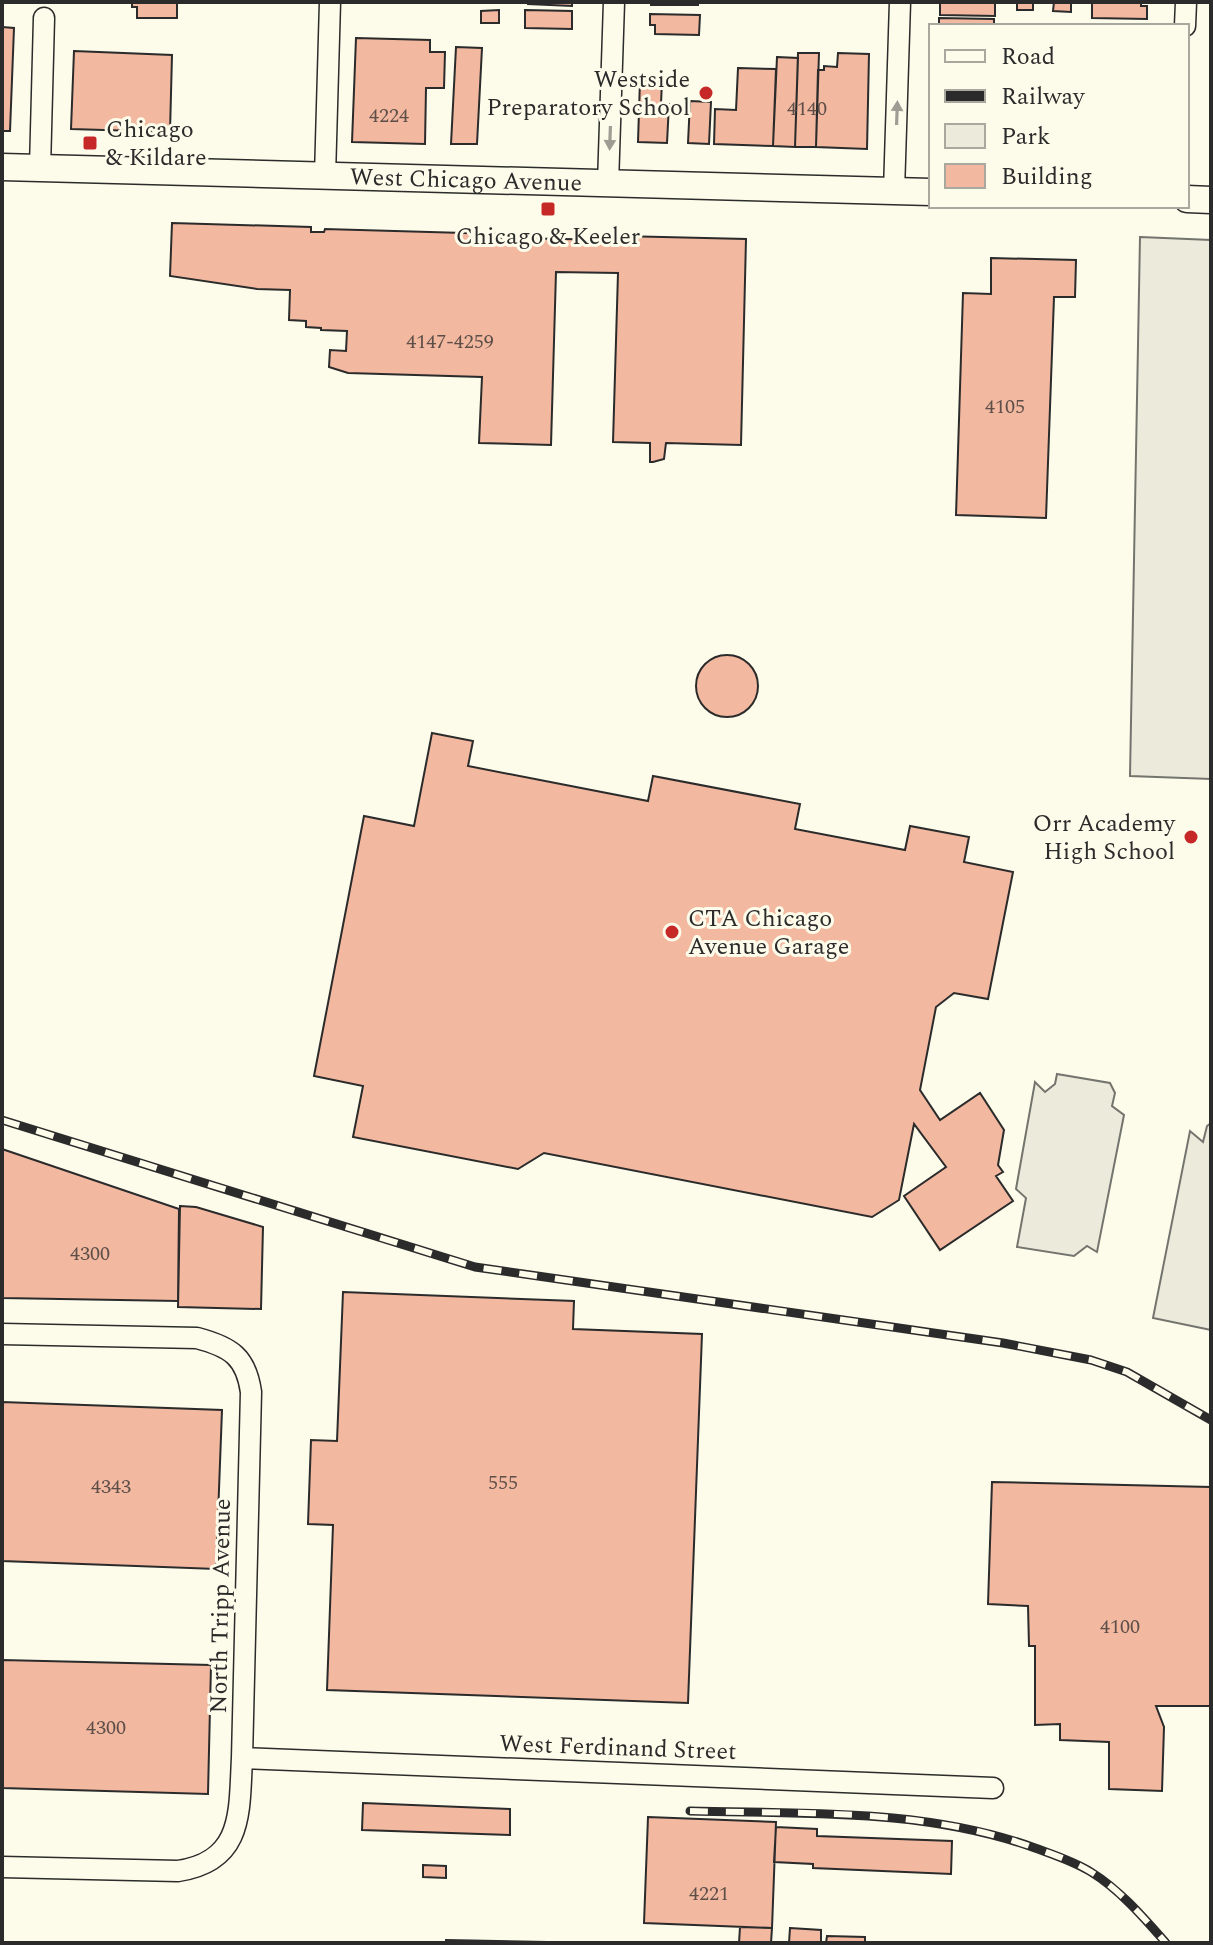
<svg xmlns="http://www.w3.org/2000/svg" width="1213" height="1945" viewBox="0 0 1213 1945" font-family="Spectral,serif">
	<rect width="100%" height="100%" fill="#fdfbea"/>
	<!-- green -->
	<path fill="#ecebdb" stroke="#74746e" stroke-width="2" d="M1140,237L1211,240V779L1130,776Z"/>
	<!-- parking -->
	<path fill="#eceadb" stroke="#74746e" stroke-width="2" d="M1057,1074L1110,1083L1115,1093L1112,1106L1124,1115L1097,1252L1087,1246L1074,1256L1017,1247L1026,1198L1016,1189L1035,1082L1045,1092L1055,1084Z
		M1211,1123V1330L1153,1318L1190,1131L1203,1142L1207,1126Z"/>
	<!-- building -->
	<path fill="#f2b8a0" stroke="#2b2b2b" stroke-width="2" d="M132,2H177V18H137V7H132Z
		M528,2H572V6L528,4Z
		M651,2H698V5H651Z
		M940,2H995V16L940,15Z
		M1017,2H1033V10H1017Z
		M1054,2H1071V12L1053,11Z
		M1092,2H1141V6H1147V19L1092,18Z
		M499,10V23H481V11Z
		M525,10L572,11V29L525,28Z
		M650,14L700,15L699,35L655,34V25H650Z
		M939,18L994,19V26H939Z
		M2,27L14,28L10,131H2Z
		M356,38L430,40V52H445L444,88H426L425,144L352,142Z
		M456,47L482,48L477,144H451Z
		M74,51L172,55L170,132L71,129Z
		M798,53H819L816,147H795Z
		M838,53L869,54L867,149L816,147L818,70H824V66L837,67Z
		M777,57L798,58L795,147L773,146Z
		M738,68L776,69L773,146L714,144L715,109L736,110Z
		M640,80L662,81L661,104H669L667,143L638,142Z
		M690,101L711,102L709,144L688,143Z
		M172,223L311,227V232H324L325,229L499,234L501,238L619,240L621,236L746,239L741,445L666,443L664,459L653,462H650V443L613,442L618,273L556,272L551,445L479,443L482,377L348,373L329,367L330,350L346,351L347,331L321,330V328L306,327V321L289,320L290,290L257,289L170,276Z
		M991,258L1076,260L1075,297H1054L1046,518L956,515L963,293L991,294Z
		M696 686a31 31 0 1 1 62 0a31 31 0 1 1-62 0Z
		M432,733L473,741L468,766L648,801L653,776L800,804L795,829L905,850L910,826L969,837L964,862L1013,872L988,999L954,993L936,1007L920,1090L940,1120L980,1093L1004,1130L998,1165L1003,1172L996,1176L1013,1201L940,1250L904,1196L946,1167L914,1124L899,1200L872,1217L544,1153L518,1169L353,1137L363,1086L314,1076L364,816L414,826Z
		M2,1149L179,1209L178,1301L2,1298Z
		M180,1206L196,1207L263,1227L261,1309L178,1307Z
		M343,1292L574,1301L573,1329L702,1334L688,1703L327,1690L333,1525L308,1524L311,1440L337,1441Z
		M2,1402L222,1410L216,1569L2,1561Z
		M992,1482L1211,1487V1706H1156L1164,1727L1162,1791L1109,1789V1742L1060,1740V1724L1035,1725V1646H1029L1028,1606L988,1604Z
		M2,1660L211,1665L208,1794L2,1788Z
		M363,1803L510,1809V1835L362,1830Z
		M648,1817L776,1822L772,1928L644,1923Z
		M776,1827L817,1829V1836L952,1841L951,1874L813,1868V1864L774,1862Z
		M423,1865L446,1866V1878L423,1877Z
		M740,1927L772,1928L771,1943H739Z
		M790,1928L821,1930V1943H789Z
		M827,1936L865,1937V1943H826Z
		M446,1940L547,1942L446,1943Z"/>
	<g fill="none" stroke-linecap="round" stroke-linejoin="round">
		<!-- minor casing -->
		<g stroke="#2b2b2b" stroke-width="23">
			<path id="minor" d="M1185,26L1186,2
				M40,168L44,18
				M325,176L330,2
				M608,184L614,2
				M894,191L900,2
				M2,1334L197,1338C231,1347 246,1357 251,1392L242,1758C239,1812 244,1861 178,1871L2,1867
				M242,1758L993,1788"/>
		</g>
		<!-- major casing -->
		<g stroke="#2b2b2b" stroke-width="29">
			<g id="major">
				<path id="s1" d="M2,167L931,192"/>
				<path d="M1187,199L1211,200"/>
			</g>
		</g>
		<!-- minor -->
		<use href="#minor" stroke="#fdfbea" stroke-width="20"/>
		<!-- major -->
		<use href="#major" stroke="#fdfbea" stroke-width="26"/>
		<!-- rail casing -->
		<g stroke="#2b2b2b" stroke-width="9">
			<path id="rail" d="M2,1120L475,1267L1003,1343L1091,1360L1127,1372L1211,1420
				M690,1811C805,1814 925,1808 1035,1848C1054,1855 1073,1861 1091,1872C1120,1890 1143,1917 1166,1943"/>
		</g>
		<!-- rail -->
		<use href="#rail" stroke="#fdfbea" stroke-width="6" stroke-dasharray="18" stroke-linecap="butt"/>
	</g>
	<!-- one-way arrows -->
	<defs><path id="oneway-solid" d="M-6-.8H1V-3.2L6.5 0L1 3.2V.8H-6Z" transform="scale(2)"/></defs>
	<g fill="#9e9d94">
		<use href="#oneway-solid" transform="translate(897 113) rotate(-88)"/>
		<use href="#oneway-solid" transform="translate(610 138) rotate(92)"/>
	</g>
	<!-- markers -->
	<g fill="#c62828" stroke="#fdfbea" stroke-width="3">
		<circle cx="706" cy="93" r="8"/>
		<rect x="82" y="135" width="16" height="16" rx="4"/>
		<rect x="540" y="201" width="16" height="16" rx="4"/>
		<circle cx="1191" cy="837" r="8"/>
		<circle cx="672" cy="932" r="8"/>
	</g>
	<g text-anchor="middle" stroke-width="6" stroke-linejoin="round" paint-order="stroke">
		<!-- number labels -->
		<g font-size="20" fill="#5d4e48">
			<text x="807" y="115">4140</text>
			<text x="389" y="122">4224</text>
			<text x="450" y="348">4147-4259</text>
			<text x="1005" y="413">4105</text>
			<text x="90" y="1260">4300</text>
			<text x="503" y="1489">555</text>
			<text x="111" y="1493">4343</text>
			<text x="1120" y="1633">4100</text>
			<text x="106" y="1734">4300</text>
			<text x="709" y="1900">4221</text>
		</g>
		<!-- poi labels -->
		<g font-size="24" fill="#2b2b2b" stroke="#fdfbea" text-anchor="end">
			<text x="690" y="87">Westside<tspan x="690" dy="28">Preparatory School</tspan></text>
			<text x="106" y="137" text-anchor="start">Chicago<tspan x="106" dy="28">&amp; Kildare</tspan></text>
			<text x="548" y="244" text-anchor="middle">Chicago &amp; Keeler</text>
			<text x="1175" y="831">Orr Academy<tspan x="1175" dy="28">High School</tspan></text>
			<text x="688" y="926" text-anchor="start">CTA Chicago<tspan x="688" dy="28">Avenue Garage</tspan></text>
		</g>
		<!-- street labels -->
		<g font-size="24" fill="#2b2b2b" stroke="#fdfbea">
			<text dy="8" stroke="none"><textPath href="#s1" startOffset="464">West Chicago Avenue</textPath></text>
			<text transform="translate(220 1606) rotate(-89)" y="8">North Tripp Avenue</text>
			<text transform="translate(618 1747) rotate(2)" y="8">West Ferdinand Street</text>
		</g>
	</g>
	<!-- border -->
	<rect width="1213" height="1945" fill="none" stroke="#2b2b2b" stroke-width="8"/>
	<!-- legend -->
	<rect x="929" y="24" width="260" height="184" fill="#fdfbea" stroke="#a9a89e" stroke-width="2"/>
	<rect x="945" y="50" width="40" height="12" fill="#fdfbea" stroke="#a9a89e" stroke-width="2"/>
	<text x="1001" y="64" font-size="24" fill="#2b2b2b">Road</text>
	<rect x="945" y="90" width="40" height="12" fill="#2b2b2b" stroke="#a9a89e" stroke-width="2"/>
	<text x="1001" y="104" font-size="24" fill="#2b2b2b">Railway</text>
	<rect x="945" y="124" width="40" height="24" fill="#ecebdb" stroke="#a9a89e" stroke-width="2"/>
	<text x="1001" y="144" font-size="24" fill="#2b2b2b">Park</text>
	<rect x="945" y="164" width="40" height="24" fill="#f2b8a0" stroke="#a9a89e" stroke-width="2"/>
	<text x="1001" y="184" font-size="24" fill="#2b2b2b">Building</text>
</svg>
